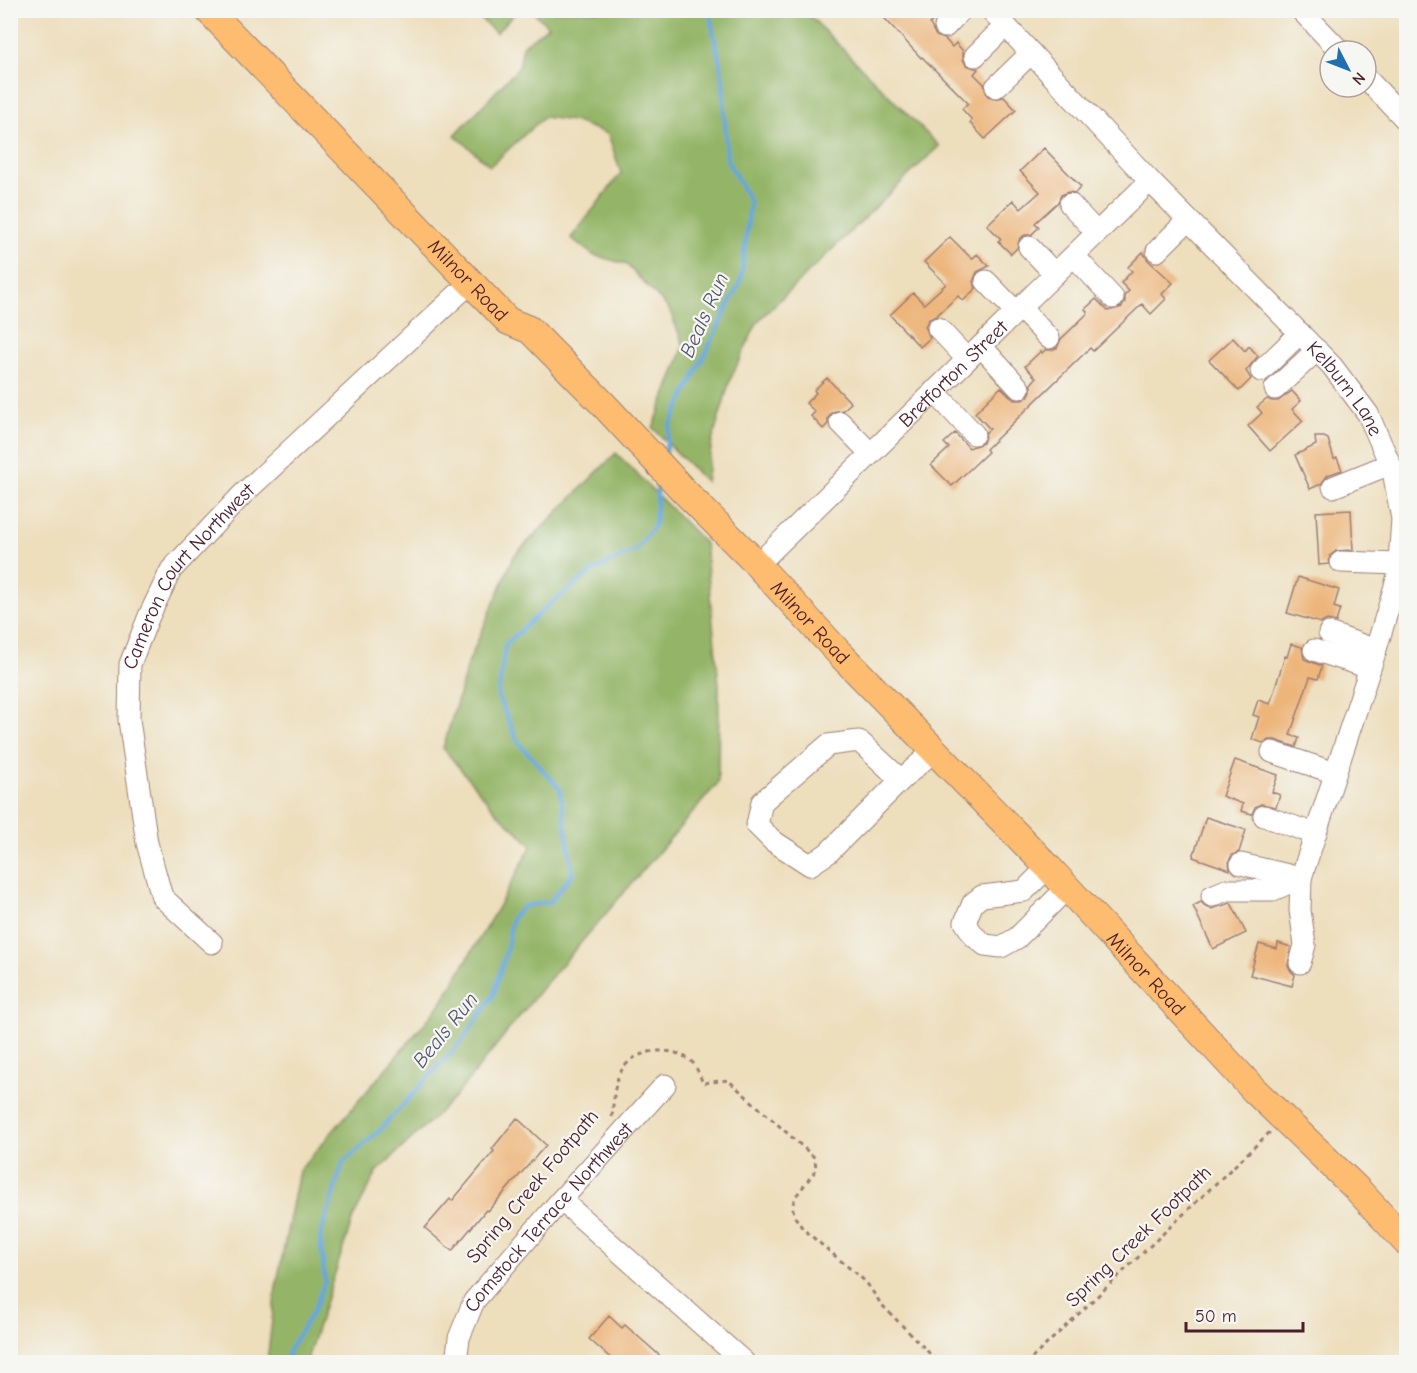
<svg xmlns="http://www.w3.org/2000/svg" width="1417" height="1373" viewBox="0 0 1417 1373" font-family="'Comic Neue',sans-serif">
	<rect width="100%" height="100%" fill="#f6f6f2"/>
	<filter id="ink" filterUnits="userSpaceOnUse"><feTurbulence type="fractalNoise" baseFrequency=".0167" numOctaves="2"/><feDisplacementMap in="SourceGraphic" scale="12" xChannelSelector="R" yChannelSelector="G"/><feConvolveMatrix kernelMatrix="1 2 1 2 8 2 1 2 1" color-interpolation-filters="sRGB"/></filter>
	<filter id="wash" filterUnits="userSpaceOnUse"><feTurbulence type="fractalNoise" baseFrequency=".008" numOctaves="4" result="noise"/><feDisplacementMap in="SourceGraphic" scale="24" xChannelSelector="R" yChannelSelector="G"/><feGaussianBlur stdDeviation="1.35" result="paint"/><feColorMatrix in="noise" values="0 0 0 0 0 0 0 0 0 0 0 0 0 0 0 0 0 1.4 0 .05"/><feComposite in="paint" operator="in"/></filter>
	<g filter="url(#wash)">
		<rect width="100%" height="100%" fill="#eddebc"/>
		<!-- forest -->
		<path fill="#94b568" stroke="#6f6a4a" stroke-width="1.5" d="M804,10L939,146L758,321L730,380L712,442L706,482L653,428L684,346L669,309L626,264L593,255L571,238L621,173L608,134L573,121L544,117L490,166L455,135L519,67L523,46L548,26L532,11Z
			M472,11H517L496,33Z
			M616,453L705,543L719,685L718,783L542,988L455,1097L377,1172L353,1218L308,1356V1362H267L276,1287L299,1171L440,1005L497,909L532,845L497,813L443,748L469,661L514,556Z"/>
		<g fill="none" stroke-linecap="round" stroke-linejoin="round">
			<!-- stream -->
			<path stroke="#66a7d9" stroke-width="4.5" d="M665,454L670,426L741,280L750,202L727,160L723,79L709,10
				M289,1362L288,1352L314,1310L325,1281L320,1237L343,1163L379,1131L463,1040L493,996L507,949L512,918L524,906L550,902L573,873L560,789L518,742L498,697L505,645L551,603L593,571L636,550L655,524L658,482"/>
		</g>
		<g id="blocks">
			<!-- building -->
			<path fill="#edb57a" d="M877,10H924L933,20L930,24L936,36L945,39L952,47L956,43L963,51V59L966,65L978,69L974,74L984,84L987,95L993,99L1004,97L1016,110L985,139L970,123L972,120L962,109L968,103L922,57L921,58Z
				M1044,148L1081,187L1075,193L1068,192L1061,195L1058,202L1035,223L1039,227L1031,235H1025L1020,238L1017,248L1011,254L998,241L1001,239L987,225L1013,200L1021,209L1040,192L1020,171Z
				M950,237L972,259L977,254L989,266L977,272L973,282L976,288L963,301L958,296L936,316L929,319L925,326L930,338L920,347L890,315L913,293L924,304L946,284L924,262Z
				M1143,252L1148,260L1173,283L1162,294L1166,299L1151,314L1142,304L1093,351L1090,348L986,449L988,452L952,486L931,465L949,448L944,443L955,433L969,448L983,443L986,432L990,429L975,413L1001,387L1014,400H1022L1028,397L1031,391V384L1036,378L1025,366L1041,351L1042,353L1045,350H1052L1057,348L1061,339L1088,313L1085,309L1096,299L1108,311L1122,307L1125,301V295L1129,291L1121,283L1132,271L1128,267Z
				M1233,338L1245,351L1249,346L1258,356L1246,371L1251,379L1239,391L1209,360Z
				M827,378L851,403L843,410L832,412L828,418V424L823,429L811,416L815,412L806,403L816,393L814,390Z
				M1292,391L1301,401L1292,409L1303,421L1270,451L1248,426L1262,413L1257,407L1267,399L1272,401H1278Z
				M1315,437H1324L1328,439L1334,459L1337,458L1342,470L1328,475L1321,484L1310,489L1295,455L1316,445Z
				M1351,510L1353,550L1336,551L1330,556L1329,564L1319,565L1316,512Z
				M1298,577L1339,590L1334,607L1340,609L1336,622L1327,620L1321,623L1287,613Z
				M1291,644L1302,647L1304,659L1322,666L1318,679L1310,677L1290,735L1299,738L1296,747L1275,740H1269L1263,743L1252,739L1259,717L1253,715L1258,700L1270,704L1285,656L1287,657Z
				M1235,760L1278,775L1272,792L1280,795L1276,807L1261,804L1255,807L1252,814L1241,811L1243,804L1222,796Z
				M1206,817L1246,830L1239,852L1232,855L1229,861L1230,870L1193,857Z
				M1201,902L1205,906L1211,909L1231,903L1246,933L1213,949L1193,906Z
				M1278,943L1291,947L1288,966L1291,971L1295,975L1292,986L1250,975L1259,944L1277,949Z
				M517,1118L546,1145L488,1211L486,1210L452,1251L425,1228L450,1199L452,1201L494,1151L492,1149Z
				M609,1316L622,1328L625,1325L667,1362H615L589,1339Z"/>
		</g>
	</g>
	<g filter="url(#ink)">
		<use href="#blocks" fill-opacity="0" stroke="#9c7e74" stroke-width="1.5"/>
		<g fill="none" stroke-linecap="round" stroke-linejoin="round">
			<!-- minor casing -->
			<g stroke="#9c7e74" stroke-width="23">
				<g id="minor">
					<path id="s1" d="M991,10L1150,181L1332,366L1368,414L1393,471L1402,519L1398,576L1373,659L1301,878L1300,910L1305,945L1300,963"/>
					<path d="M1301,10L1340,51"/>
					<path d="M945,27L961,10"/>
					<path d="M975,56L1005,26"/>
					<path d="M1366,78L1406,120"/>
					<path d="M996,87L1031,53"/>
					<path d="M1070,204L1097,233"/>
					<path d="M1029,247L1055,274"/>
					<path d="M1157,251L1188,220"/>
					<path d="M1074,256L1113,298"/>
					<path d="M986,281L1016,312"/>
					<path d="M1020,308L1049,338"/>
					<path d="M938,328L967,359"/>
					<path d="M981,346L1019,388"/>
					<path d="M1261,371L1300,333"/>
					<path d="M1275,389L1317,350"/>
					<path d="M934,391L974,434"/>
					<path d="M840,422L870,453"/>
					<path d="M1333,487L1390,464"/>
					<path d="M1341,562L1399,564"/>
					<path id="s2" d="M757,565L1150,181"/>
					<path d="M1329,633L1376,650"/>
					<path d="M1314,650L1370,668"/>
					<path d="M1272,752L1335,773"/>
					<path d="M901,780L859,741L828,745L762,802L757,825L773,841L810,865L828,853L901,780L935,750"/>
					<path d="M1264,816L1315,834"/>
					<path d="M1241,864L1301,878"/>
					<path d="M1048,867L1024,891L982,896L973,903L965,922L974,936L985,945L1001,947L1017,938L1067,888"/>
					<path d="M1212,896L1226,890H1273L1301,878"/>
					<path id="s3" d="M212,943L162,897L147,843L129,720L130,664L149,616L171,570L242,495L471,282"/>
					<path d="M561,1200L744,1362"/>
					<path id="s4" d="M456,1362L459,1338L474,1301L561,1200L665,1085"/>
				</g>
			</g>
			<!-- major casing -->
			<g stroke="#9c7e74" stroke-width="29">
				<g id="major">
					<path id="s5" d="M208,10L508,321L530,330L604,405L685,492L751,558L840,654L1048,867L1254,1090L1357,1189L1406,1242"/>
				</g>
			</g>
			<!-- path -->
			<path stroke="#9c7e74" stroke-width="3" stroke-dasharray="4.5 4.5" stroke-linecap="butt" d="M612,1117C614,1100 613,1081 624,1067C639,1047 675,1046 692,1062C697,1067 700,1077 703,1083L728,1080L815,1158L816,1170L796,1196L792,1206L795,1217L803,1229L866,1282L881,1304L938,1362
				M1024,1362H1028L1270,1132"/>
			<!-- minor -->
			<use href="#minor" stroke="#fff" stroke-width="21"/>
			<!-- major -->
			<use href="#major" stroke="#fdbc70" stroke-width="27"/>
		</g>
	</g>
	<g text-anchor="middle" stroke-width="4.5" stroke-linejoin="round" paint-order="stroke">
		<!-- street labels -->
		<g font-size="20" fill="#4a1f2b" stroke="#f6f6f2">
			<text dy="7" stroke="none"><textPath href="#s5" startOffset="375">Milnor Road</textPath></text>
			<text dy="7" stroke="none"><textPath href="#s2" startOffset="274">Bretforton Street</textPath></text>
			<text dy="7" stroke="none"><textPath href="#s1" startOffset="519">Kelburn Lane</textPath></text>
			<text dy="7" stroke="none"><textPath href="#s3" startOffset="411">Cameron Court Northwest</textPath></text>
			<text dy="7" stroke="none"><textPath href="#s5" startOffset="861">Milnor Road</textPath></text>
			<text dy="7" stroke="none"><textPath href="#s5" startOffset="1347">Milnor Road</textPath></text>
			<text transform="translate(532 1186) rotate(-50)" y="7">Spring Creek Footpath</text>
			<text dy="7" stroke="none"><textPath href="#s4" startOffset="176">Comstock Terrace Northwest</textPath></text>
			<text transform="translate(1138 1236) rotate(-44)" y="7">Spring Creek Footpath</text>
		</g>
		<!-- water labels -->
		<g font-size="21" font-style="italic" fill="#555571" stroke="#f6f6f2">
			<text transform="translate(704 315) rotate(-66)" y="7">Beals Run</text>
			<text transform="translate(445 1030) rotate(-51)" y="7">Beals Run</text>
		</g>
	</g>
	<!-- margin -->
	<rect width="1417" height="1373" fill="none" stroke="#f6f6f2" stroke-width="36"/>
	<!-- north arrow -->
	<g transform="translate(1348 69) rotate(132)"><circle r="28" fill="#f6f6f2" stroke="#b1a0a2" stroke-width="1.5"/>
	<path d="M0-4.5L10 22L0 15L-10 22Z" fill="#1f6fb2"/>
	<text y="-9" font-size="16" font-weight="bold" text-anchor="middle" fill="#4a1f2b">N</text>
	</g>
	<!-- scale -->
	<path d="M1186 1322v9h117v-9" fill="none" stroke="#4a1f2b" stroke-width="3"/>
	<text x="1195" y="1322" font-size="18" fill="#4a1f2b" stroke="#f6f6f2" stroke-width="4.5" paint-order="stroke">50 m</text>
</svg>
